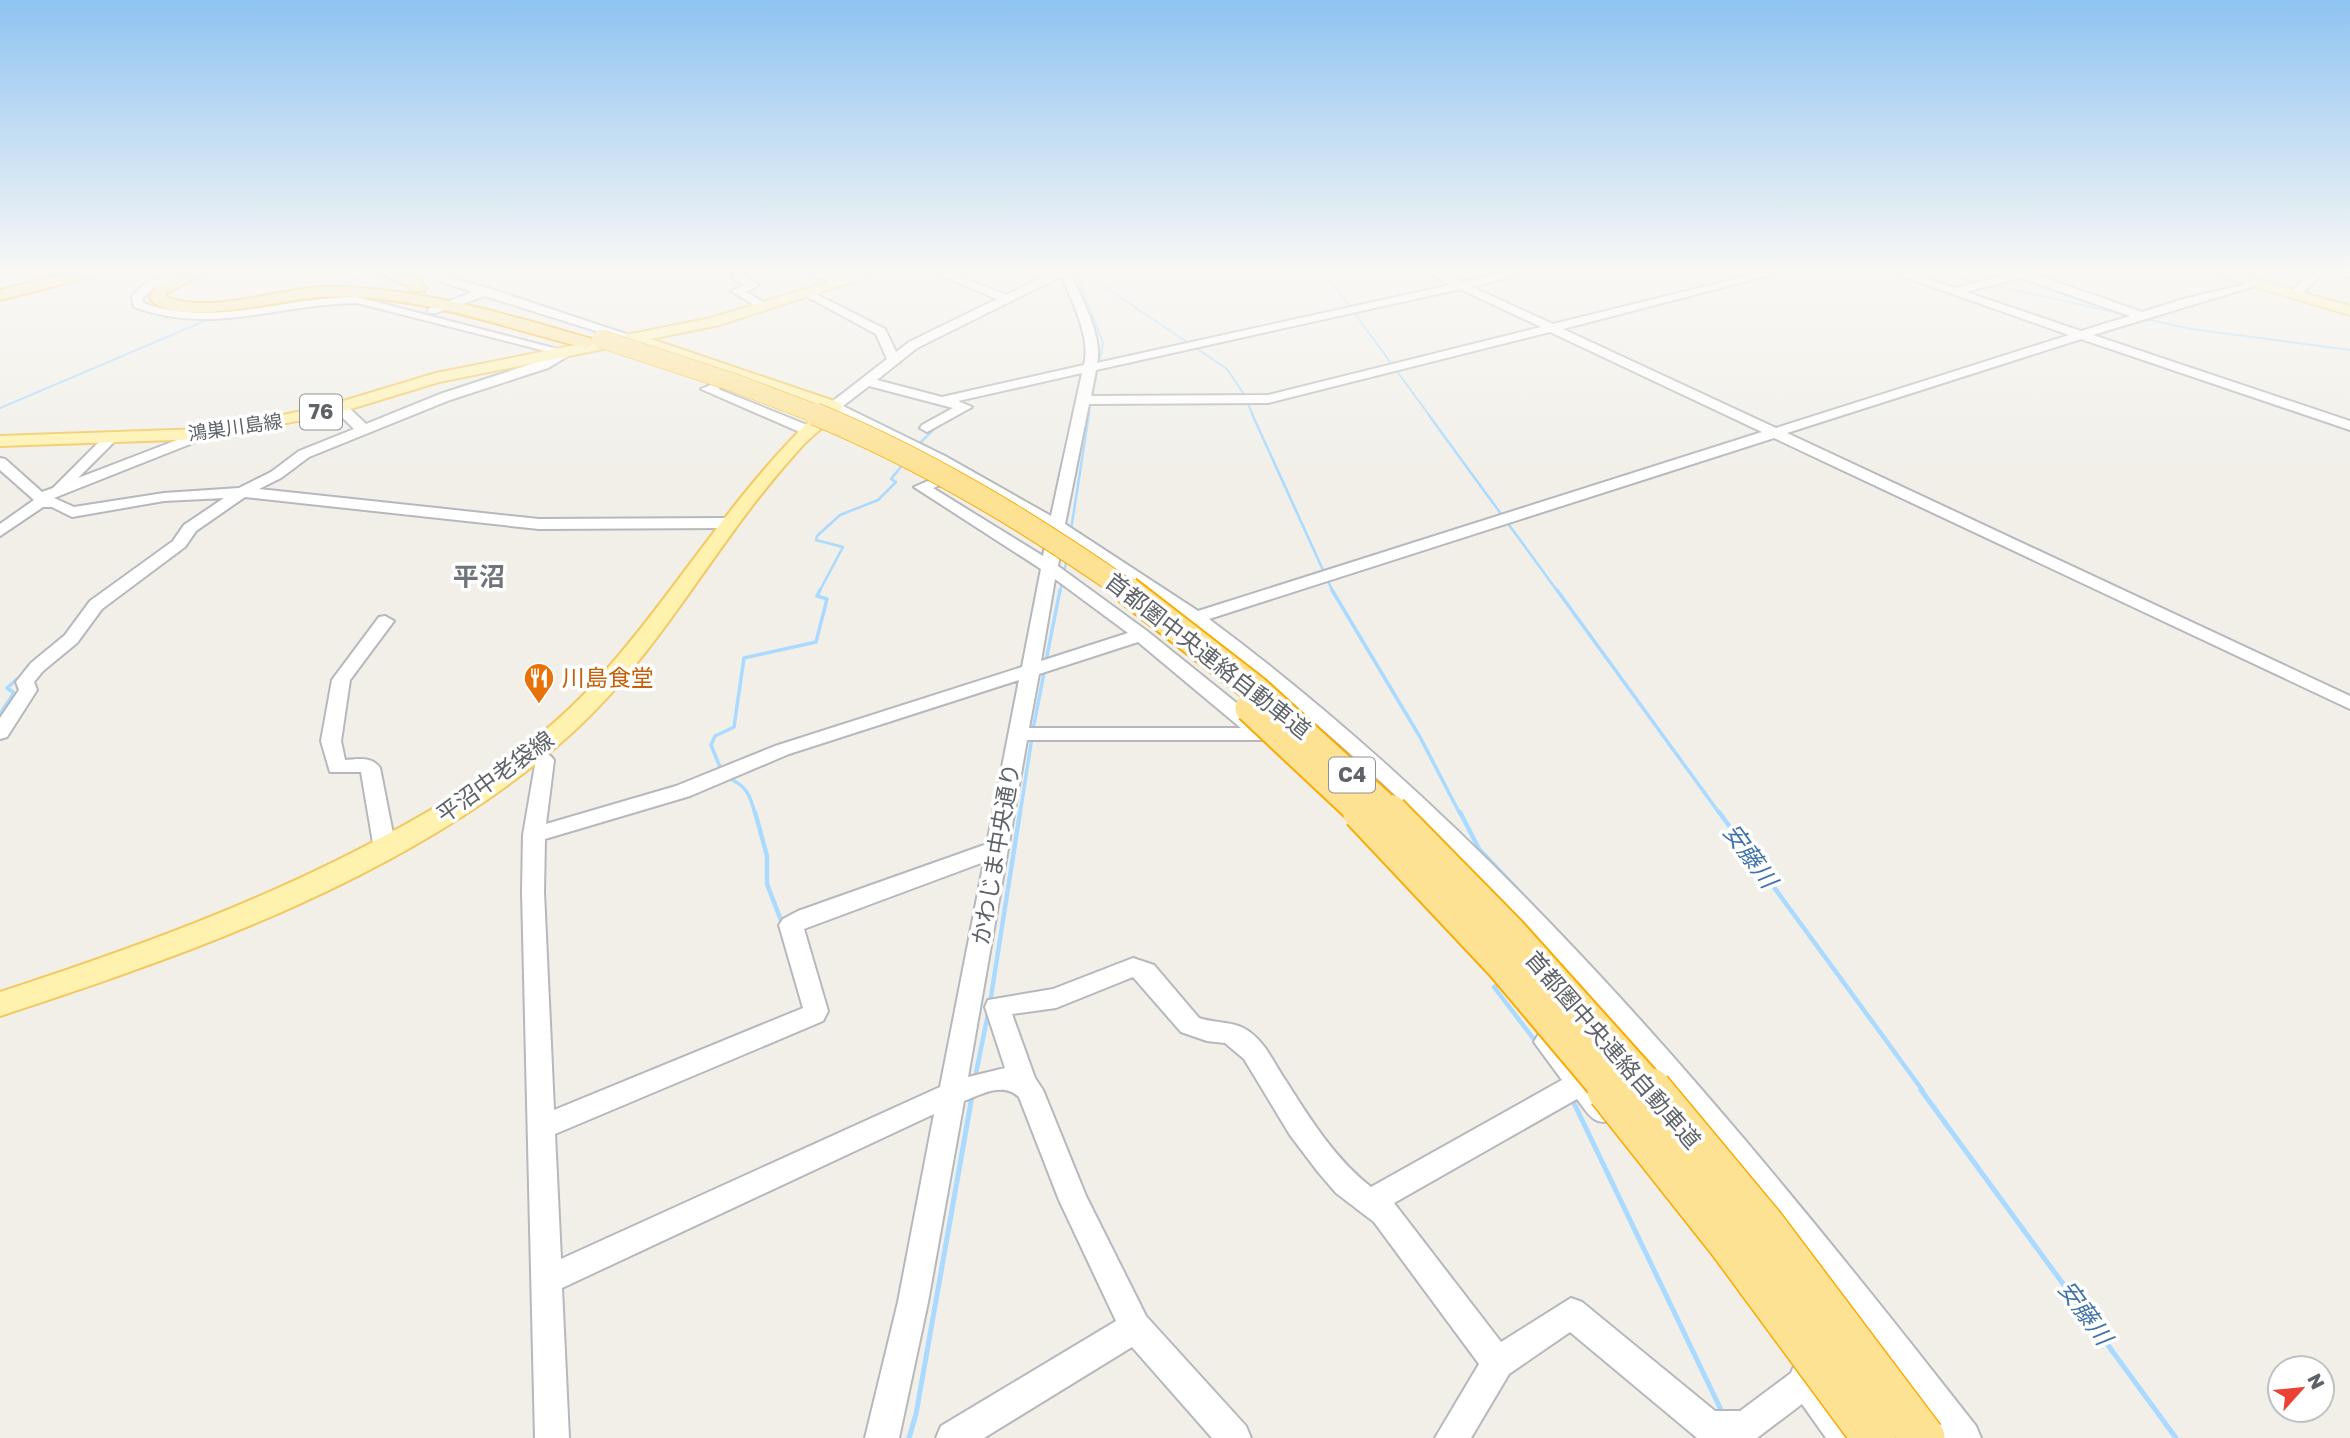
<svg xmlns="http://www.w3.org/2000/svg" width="2350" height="1438" viewBox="0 0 2350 1438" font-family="'Golos Text','Noto Sans JP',sans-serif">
	<rect width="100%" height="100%" fill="#f1efe8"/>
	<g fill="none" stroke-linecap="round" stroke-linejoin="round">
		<!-- stream-far4 -->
		<path stroke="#aadaff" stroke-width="2" d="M1076,273L1103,343L1088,415
			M1094,273L1099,283L1227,369L1243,393L1253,415
			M1325,273L1429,415
			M1938,273L1981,283
			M1988,284L2131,316
			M329,288L373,273
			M255,309L292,300
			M2142,318L2191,329L2350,350
			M0,408L214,317"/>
		<!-- stream-far3 -->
		<path stroke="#aadaff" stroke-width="2.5" d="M1252,414L1333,592
			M1428,414L1558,592
			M917,446L933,430L930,426
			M1071,530L1089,414
			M118,581L137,567
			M819,592L843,547L816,540L817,536L840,515L878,500L896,482L891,479L904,463
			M1060,592L1067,558"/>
		<!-- stream-far2 -->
		<path stroke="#aadaff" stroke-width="3.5" d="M1332,590L1420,737L1460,814
			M1557,590L1720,814
			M1046,661L1060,590
			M0,714L14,693L7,688L23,674
			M1033,729L1045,668
			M722,772L711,745L715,736L734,727L744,658L816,642L827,599L817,596L820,590
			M726,777C746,785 750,794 755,814
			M1020,814L1032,737"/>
		<!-- stream-far1 -->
		<path stroke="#aadaff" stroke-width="4.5" d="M755,812L767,856V884L782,923
			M1460,812L1479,849L1545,919
			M1719,812L1923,1091
			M1500,984L1494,987L1536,1042
			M990,1003L1020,812
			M975,1078L988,1014"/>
		<!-- stream -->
		<path stroke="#aadaff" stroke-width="5" d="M1921,1090L2176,1438
			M1572,1099L1723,1414
			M909,1438L916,1414L972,1096"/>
		<!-- minor casing -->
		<g stroke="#b5b8bc" stroke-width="4">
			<path id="minor" d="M169,273H184L154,287L142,299L143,303C213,328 285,297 357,297L573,353L548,368L450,400L309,457L281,478L259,489L539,519L728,518L736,523L728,528L539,529L245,497L196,531L185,547L102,609L77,643L43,671L34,682L37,690L7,737L0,739V718L19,690L16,682L31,663L65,635L90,601L173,541L184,525L224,498L164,501L72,517L52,507H43L0,536V524L34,500L0,470V458L5,459L42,492L53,488L107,434H117L119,437L78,478L203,430L210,434L208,437L54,498L74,507L164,493L239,488L271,472L299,451L354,429L335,410V404H345L366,424L440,394L552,357L553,353L357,303C277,304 214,336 134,307L132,296L146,283Z
				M431,273H443L450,278L491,289L641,339L631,342L485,296L436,313H428V309L473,292L442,282Z
				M747,273L744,276L759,285L746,292L769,305V309H761L731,291L745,285L732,278V274Z
				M808,273H824L846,283L837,285Z
				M935,273H950L1006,295L1051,273H1071C1081,299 1103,335 1097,363L1450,285L1429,273H1443L1462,282L1502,273H1523L1472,287L1553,324L1759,273H1778L1563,329L1776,428L2069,335L1893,273H1909L1955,288L2013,273H2031L2142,312L2187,298L2255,282V286L2093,335L2350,421V430L2081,339L1787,433L2350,696V709L1774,438L1209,619C1509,842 1747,1134 1976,1426L1981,1438H1943C1690,1103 1424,761 1063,536L1058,566L1147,631L1275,734L1272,738L1265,740H1027L968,1077L1005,1068L985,1007L988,1000L1053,989L1133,958L1154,965L1199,1018C1216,1024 1235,1020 1251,1033C1266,1044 1275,1065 1286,1081C1310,1119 1335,1159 1371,1187L1562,1080L1534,1042L1538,1035C1559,1028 1572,1054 1584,1069L1590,1067L1599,1070L1603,1078L1598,1086L1616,1112L1612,1120C1594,1127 1587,1112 1577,1099L1394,1203L1501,1342L1571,1298L1582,1302L1715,1411H1740L1791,1373L1793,1368L1817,1357L1828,1362L1833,1373L1828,1385L1858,1426L1863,1438H1826L1802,1404L1757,1438H1697L1570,1332L1509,1374L1471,1438H1435L1479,1364L1374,1222L1336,1193L1318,1172L1290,1135L1244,1059L1225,1043L1207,1041L1181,1032L1133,977L1056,1008L1012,1014L1035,1078L1043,1090L1086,1196L1146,1316L1246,1426L1251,1438H1212L1132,1347L984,1438H936L941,1426L1116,1321L1059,1200L1019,1097C1003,1082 982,1094 964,1101L928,1302L899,1438H865L898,1302L934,1114L562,1288L569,1438H535L522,892L523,835L535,765L522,755L525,751C535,748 548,751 554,760L546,824L676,786L775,746L1022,667L1041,569L914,487L951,471L829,410V404L887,359L876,334L802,294L812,292L885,329L896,352L909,342L997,299ZM1062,276C1072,303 1091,336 1084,365L942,397L877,380L917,348ZM2021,278L2130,316L2081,331L1966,292ZM1460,289L1541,327L1268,395L1091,396L1096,370ZM1550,332L1762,432L1198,611L1065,524L1089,404L1268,403ZM1082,373L1051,516L945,456L843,406L869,386L953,408L922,425L920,428L927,432L972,407L958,401ZM962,477L1049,527L1043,556L933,488ZM1055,579L1128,633L1041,661ZM1138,642L1241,728H1029L1039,674ZM1019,680L987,844L798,911L783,919L779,925L803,1008L554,1110L544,892L545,839L690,796L789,754ZM984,862L940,1087L561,1259L555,1134L823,1021L828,1011L804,929Z
				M2312,273H2324L2297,297H2289V293Z
				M2340,273H2350V277L2341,275Z
				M738,373L742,374V380L718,389L812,427V433H802L701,389Z
				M385,616L394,621L350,680L341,741L345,760C358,759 372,756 380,768L396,849L393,854L385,857L377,854L374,849L361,772H330L321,741L332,680L379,617Z"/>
		</g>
		<!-- major casing -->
		<g stroke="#f2c960" stroke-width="4">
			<path id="major" d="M857,273H879L719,325L651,339L840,403L842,407C832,421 816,432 804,444C783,467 764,490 746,514C690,589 642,669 573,732C418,873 196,952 0,1016V992C148,944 294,890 429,811C486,777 543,738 589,689C672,600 732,492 822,409L633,343L439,382L334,414L203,439L0,446V436L203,429L283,415L330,405L436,373L711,318Z
				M2209,273H2232L2350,306V315Z"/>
		</g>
		<!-- highway casing -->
		<g stroke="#f9ab00" stroke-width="4">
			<path id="highway" d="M68,273H96L94,276L0,300V290Z
				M181,273H204L167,293L166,297C206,313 267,293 309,288C327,286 345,287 363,288C441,294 518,318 592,339L595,343L586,348C497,326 404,289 310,298C275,301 175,328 150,299C152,283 167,278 181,273Z
				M379,273C396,273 417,272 426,288L424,291H412L410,287Z"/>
		</g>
		<!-- minor -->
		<use href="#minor" fill="#fff" fill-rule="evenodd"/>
		<!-- major -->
		<use href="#major" fill="#fff2af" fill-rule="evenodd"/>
		<!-- highway -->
		<use href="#highway" fill="#fde293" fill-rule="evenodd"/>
		<!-- highway-bridge-far4 casing -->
		<g stroke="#f9ab00" stroke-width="19" stroke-linecap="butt">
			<path id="highway-bridge-far4" d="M601,339L735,383L819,415"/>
		</g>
		<!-- highway-bridge-far3 casing -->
		<g stroke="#f9ab00" stroke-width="24" stroke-linecap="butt">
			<path id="highway-bridge-far3" d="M815,414C927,460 1030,523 1129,592"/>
		</g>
		<!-- highway-bridge-far2 casing -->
		<g stroke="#f9ab00" stroke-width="31" stroke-linecap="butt">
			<path id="highway-bridge-far2" d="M1127,590L1256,690L1392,814
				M1249,708L1362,814"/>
		</g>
		<!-- highway-bridge-far1 casing -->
		<g stroke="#f9ab00" stroke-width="38" stroke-linecap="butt">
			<path id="highway-bridge-far1" d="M1360,812L1503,964L1610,1091
				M1390,812L1509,933L1651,1091"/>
		</g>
		<!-- highway-bridge casing -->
		<g stroke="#f9ab00" stroke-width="46" stroke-linecap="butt">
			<path id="highway-bridge" d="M1609,1090L1731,1244L1874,1438
				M1650,1090L1764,1227L1923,1438"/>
		</g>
		<!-- highway-bridge-far4 -->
		<use href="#highway-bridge-far4" stroke="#fde293" stroke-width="18"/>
		<!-- highway-bridge-far3 -->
		<use href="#highway-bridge-far3" stroke="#fde293" stroke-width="22"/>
		<!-- highway-bridge-far2 -->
		<use href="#highway-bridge-far2" stroke="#fde293" stroke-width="27"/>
		<!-- highway-bridge-far1 -->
		<use href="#highway-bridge-far1" stroke="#fde293" stroke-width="34"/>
		<!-- highway-bridge -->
		<use href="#highway-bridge" stroke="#fde293" stroke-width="43"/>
	</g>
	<!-- sky -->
	<linearGradient id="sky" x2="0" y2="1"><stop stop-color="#8fc3f1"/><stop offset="0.57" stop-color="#f9f8f5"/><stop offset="1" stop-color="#f9f8f5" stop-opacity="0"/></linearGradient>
	<rect width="2350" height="475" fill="url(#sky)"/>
	<!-- icons -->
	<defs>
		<g id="restaurant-pin" transform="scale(1.575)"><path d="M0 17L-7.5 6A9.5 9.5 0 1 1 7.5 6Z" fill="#e8710a" stroke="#fff"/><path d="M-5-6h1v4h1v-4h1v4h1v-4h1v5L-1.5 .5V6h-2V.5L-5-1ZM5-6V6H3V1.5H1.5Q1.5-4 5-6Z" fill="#fff"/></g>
	</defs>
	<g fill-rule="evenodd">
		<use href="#restaurant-pin" x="539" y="678"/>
	</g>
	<g text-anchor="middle" stroke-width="7" stroke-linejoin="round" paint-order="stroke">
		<!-- far-street labels -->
		<g font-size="19" fill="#5f6368" stroke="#fff">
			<text transform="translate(235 427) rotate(-8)" y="7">鴻巣川島線</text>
		</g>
		<!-- shield labels -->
		<g fill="#fff" stroke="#8f9295" stroke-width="2">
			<rect x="300" y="394.5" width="42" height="35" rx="5"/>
			<rect x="1329" y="757.5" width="46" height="35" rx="5"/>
		</g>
		<g font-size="21" font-weight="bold" fill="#5f6368">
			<text x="321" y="419">76</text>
			<text x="1352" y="782">C4</text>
		</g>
		<!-- street labels -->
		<g font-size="23" fill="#5f6368" stroke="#fff">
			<text transform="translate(1208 656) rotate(38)" y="8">首都圏中央連絡自動車道</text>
			<text transform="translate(495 777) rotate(-36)" y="8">平沼中老袋線</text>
			<text transform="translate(996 854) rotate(-80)" y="8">かわじま中央通り</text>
			<text transform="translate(1613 1050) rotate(49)" y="8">首都圏中央連絡自動車道</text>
		</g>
		<!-- food labels -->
		<g font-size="23" fill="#c56008" stroke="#fff" text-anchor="start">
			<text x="562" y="686">川島食堂</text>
		</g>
		<!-- water labels -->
		<g font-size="24" font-style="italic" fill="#4174aa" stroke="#fff">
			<text transform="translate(1750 856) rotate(54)" y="8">安藤川</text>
			<text transform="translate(2085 1313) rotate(54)" y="8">安藤川</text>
		</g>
		<!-- quarter labels -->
		<g font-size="26" font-weight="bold" fill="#70757a" stroke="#fff">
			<text x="479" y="586">平沼</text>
		</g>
	</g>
	<!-- north arrow -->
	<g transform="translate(2301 1389) rotate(63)"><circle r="33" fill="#ffffff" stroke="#bfc1c3" stroke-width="2"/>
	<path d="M0-5L12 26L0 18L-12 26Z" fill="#ea4335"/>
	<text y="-10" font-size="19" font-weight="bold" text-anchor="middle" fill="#5f6368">N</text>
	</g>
</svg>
